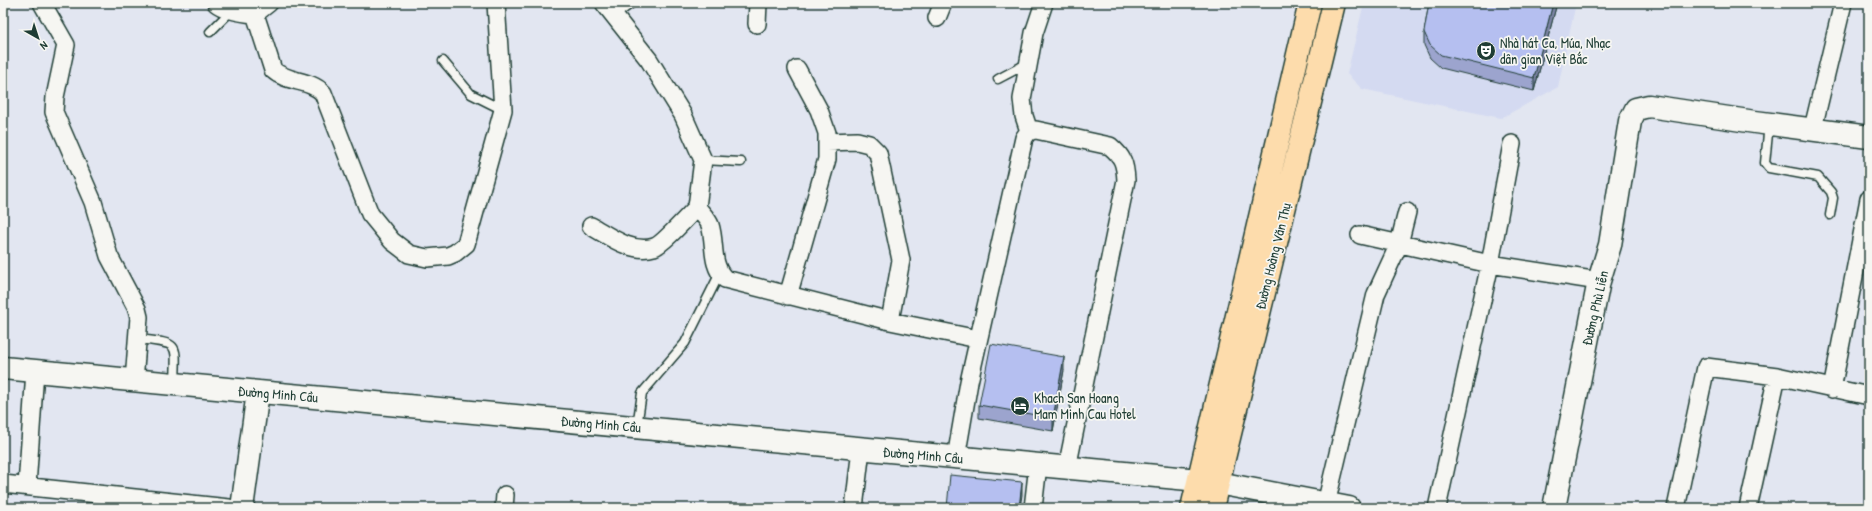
<svg xmlns="http://www.w3.org/2000/svg" width="1872" height="511" viewBox="0 0 1872 511" font-family="'Patrick Hand',sans-serif">
	<rect width="100%" height="100%" fill="#e2e6f1"/>
	<filter id="ink" filterUnits="userSpaceOnUse"><feTurbulence type="fractalNoise" baseFrequency=".025" numOctaves="2"/><feDisplacementMap in="SourceGraphic" scale="8" xChannelSelector="R" yChannelSelector="G"/><feConvolveMatrix kernelMatrix="1 2 1 2 8 2 1 2 1" color-interpolation-filters="sRGB"/></filter>
	<g filter="url(#ink)">
		<!-- built -->
		<path fill="#d4daf1" d="M1364,3H1576L1558,87L1501,118L1362,89L1347,74Z"/>
		<g fill="none" stroke-linecap="round" stroke-linejoin="round">
			<!-- lane casing -->
			<g stroke="#1f3d34" stroke-width="11">
				<path id="lane" d="M614,16L632,3
					M210,32L232,10
					M443,61L471,94L503,110
					M998,79L1028,63
					M1769,124L1765,163L1769,168L1818,177L1831,192L1833,198L1830,215
					M703,160L741,162
					M138,339C181,344 176,341 175,384
					M637,426L642,393L685,343L720,273"/>
			</g>
			<!-- street casing -->
			<g stroke="#1f3d34" stroke-width="20">
				<path id="street" d="M42,3L66,45L55,97L54,112L93,202L109,256L137,309L139,317L134,381
					M216,3C226,11 243,13 255,14L269,3
					M604,3L649,60L683,115L703,160L697,207
					M255,14L273,70C287,83 310,79 323,93L370,214L392,241L409,254L427,258L448,256L455,253L466,244L503,110L496,3
					M937,18L943,3
					M757,24L758,3
					M1813,128L1843,3
					M1029,131L1024,116L1022,99L1034,33L1044,3
					M827,142L857,141L869,144L878,153L901,260L890,321
					M591,226C609,236 632,254 654,247C662,245 689,215 697,207C701,213 708,219 710,225C716,244 710,264 725,279L890,321L978,339
					M1360,235L1490,264L1599,281
					M788,296L827,159V133L819,110L797,69
					M1832,389L1869,199
					M956,458L969,382L1024,138L1029,131L1036,130L1110,146C1123,157 1125,163 1126,180L1067,468
					M3,484L229,508
					M27,486L35,371
					M1326,504L1376,294L1399,244L1407,212
					M504,508L505,495
					M854,508L861,449
					M1033,508L1038,465
					M1437,508L1490,264L1512,144
					M1676,508L1706,367L1777,376L1869,396
					M1748,508L1777,376"/>
			</g>
			<!-- secondary casing -->
			<g stroke="#1f3d34" stroke-width="25">
				<path id="secondary" d="M3,368L1199,480
					M1218,483L1349,508
					M242,508L258,392
					M1554,508L1599,281L1610,245L1630,121L1636,109L1649,106L1755,122L1869,137"/>
			</g>
			<!-- primary casing -->
			<g stroke="#1f3d34" stroke-width="25">
				<path id="primary" d="M1192,508L1310,3
					M1212,508L1334,3"/>
			</g>
			<!-- lane -->
			<use href="#lane" stroke="#f6f6f2" stroke-width="8"/>
			<!-- street -->
			<use href="#street" stroke="#f6f6f2" stroke-width="17"/>
			<!-- secondary -->
			<use href="#secondary" stroke="#f6f6f2" stroke-width="22"/>
			<!-- primary -->
			<use href="#primary" stroke="#fddcac" stroke-width="22"/>
		</g>
		<!-- wall -->
		<path fill="#9ca4ce" stroke="#1f3d34" d="M1429,3H1557L1534,91L1441,68L1430,58L1424,45V32Z
			M1064,370L1053,431L979,418V405Z"/>
		<!-- shaded-wall -->
		<path fill="#7f86a8" stroke="#1f3d34" d="M1553,3H1557L1534,91V78Z
			M1064,357V370L1053,431V418Z
			M1022,482V495L1020,508H1019Z"/>
		<!-- building -->
		<path fill="#b5bff0" stroke="#1f3d34" d="M1429,3H1553L1534,78L1441,55L1430,45L1424,32Z
			M991,344L1064,357L1053,418L979,405Z
			M950,475L1022,482L1019,508H947Z
			M1235,505L1250,508H1235Z"/>
	</g>
	<!-- icons -->
	<defs>
		<g id="theatre-disc" transform="scale(1)"><circle r="9.5" fill="#1f3d34" stroke="#f6f6f2"/><path d="M-5-5.5Q0-4 5-5.5V0Q5 5 0 6Q-5 5-5 0ZM-3.3-2.5H-1v1.5H-3.3ZM1-2.5H3.3v1.5H1ZM-2.8 1Q0 5.5 2.8 1Z" fill="#fff"/></g>
		<g id="hotel-disc" transform="scale(1)"><circle r="9.5" fill="#1f3d34" stroke="#f6f6f2"/><path d="M-6-4.5h1.5V1H6V5H4.5V3h-9V5H-6ZM-4 0a1.8 1.8 0 1 1 3.6 0ZM.5 0V-2.5h3Q6-2.5 6 0Z" fill="#fff"/></g>
	</defs>
	<g fill-rule="evenodd">
		<use href="#theatre-disc" x="1486" y="51"/>
		<use href="#hotel-disc" x="1020" y="406"/>
	</g>
	<g text-anchor="middle" stroke-width="3.5" stroke-linejoin="round" paint-order="stroke">
		<!-- poi labels -->
		<g font-size="14" fill="#1f3d34" stroke="#f6f6f2" text-anchor="start">
			<text x="1500" y="48">Nhà hát Ca, Múa, Nhạc<tspan x="1500" dy="16">dân gian Việt Bắc</tspan></text>
			<text x="1034" y="403">Khach San Hoang<tspan x="1034" dy="16">Mam Minh Cau Hotel</tspan></text>
		</g>
		<!-- street labels -->
		<g font-size="14" fill="#1f3d34" stroke="#f6f6f2">
			<text transform="translate(1273 256) rotate(-76)" y="5">Đường Hoàng Văn Thụ</text>
			<text transform="translate(1595 308) rotate(-77)" y="5">Đường Phù Liễn</text>
			<text transform="translate(278 394) rotate(5)" y="5">Đường Minh Cầu</text>
			<text transform="translate(601 424) rotate(5)" y="5">Đường Minh Cầu</text>
			<text transform="translate(923 455) rotate(5)" y="5">Đường Minh Cầu</text>
		</g>
	</g>
	<!-- margin -->
	<rect width="1872" height="511" fill="none" stroke="#f6f6f2" stroke-width="16"/>
	<rect x="8" y="8" width="1856" height="495" fill="none" stroke="#1f3d34" stroke-width="1.5" filter="url(#ink)"/>
	<!-- north arrow -->
	<g transform="translate(38 38) rotate(141)" stroke="#f6f6f2" stroke-width="3" paint-order="stroke">
	<path d="M0-3L7 15L0 10L-7 15Z" fill="#1f3d34"/>
	<text y="-6" font-size="11" font-weight="bold" text-anchor="middle" fill="#1f3d34">N</text>
	</g>
</svg>
